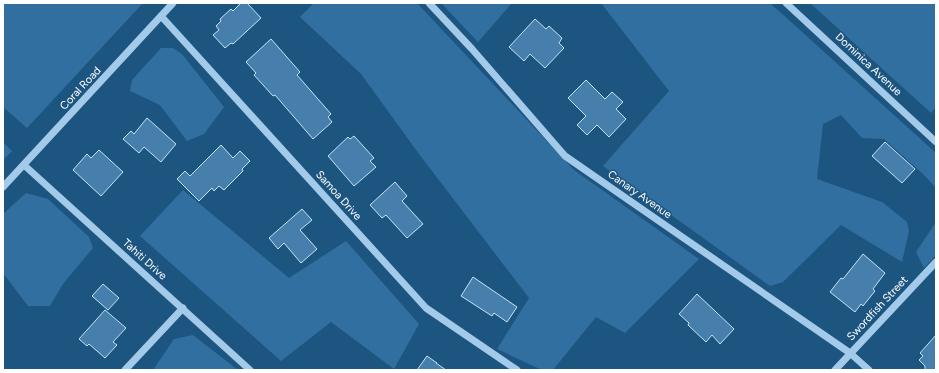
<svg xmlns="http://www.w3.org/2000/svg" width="939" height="373" viewBox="0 0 939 373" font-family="Figtree,sans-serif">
	<rect width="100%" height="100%" fill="#1d5581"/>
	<!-- green -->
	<path fill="#316fa0" d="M3,3H143L27,128L3,107Z
		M314,3H417L574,170L699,259L625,333L596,317L553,370H542L497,349L529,298L419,154L361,74L300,17Z
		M441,3H512L478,42Z
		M601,3H770L936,153V188L923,174L884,139L862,138L841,115L823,124L817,179L882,202L907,222L909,231L902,262L841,225L783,282L770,286L603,166L669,91Z
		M810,3H936V107L931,113Z
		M161,48H173L182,54L224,107L204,134L187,141L160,105L130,91L132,80Z
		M3,142L12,151L3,160Z
		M183,190L289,278L346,241L419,324L394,369L331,322L281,361L140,236Z
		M26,193L48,199L89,237L93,248L63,284L50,306H28L3,273V214Z
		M936,222V255L924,268L916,252Z
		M193,335L238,370H153L174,339Z"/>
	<!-- building -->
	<path fill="#467fab" stroke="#c7e2f7" d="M241,3H247L261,18L233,44L231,43L225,48L213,35L219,30L216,26L221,21L220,19L231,9L233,11Z
		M535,19L546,29L549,26L562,38L559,43L564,48L545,68L530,54L524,61L509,47Z
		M271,39L300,72L297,75L331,114L328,117L332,122L313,139L275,95L273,96L254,75L256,73L246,62Z
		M586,80L605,99L612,92L623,102L616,109L626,119L609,137L597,125L587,135L577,125L586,116L568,98Z
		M147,118L176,144L161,162L144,147L139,153L123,139L131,131L134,134Z
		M354,136L374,158L370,161L376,167L354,186L328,156L348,137L350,139Z
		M885,142L915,169L902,183L872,156Z
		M221,145L233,158L240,151L250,161L242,169L243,171L224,190L219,186L214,191L212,188L199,201L177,179L185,171L190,176Z
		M99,150L123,172L101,196L73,170L87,154L91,158Z
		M395,182L407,196L402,201L423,224L407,238L386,215L382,218L370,205Z
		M302,209L312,220L300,230L317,249L301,263L284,243L278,249L269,238Z
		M863,254L885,273L873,289L875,291L863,306L861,304L855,312L830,292L841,278L843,279Z
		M473,277L517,307L507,322L494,313L492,316L461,296Z
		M103,284L119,298L108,310L92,296Z
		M697,294L734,329L720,344L712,335L706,342L688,325L689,323L679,314Z
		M105,310L126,328L113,342L117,345L105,358L89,344L87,346L79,339Z
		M936,335V370H925V366L919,360L923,356L920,353Z
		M427,356L437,363H436L446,370H417Z"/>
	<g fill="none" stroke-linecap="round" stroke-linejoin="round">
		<!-- minor -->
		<path stroke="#a3cbe9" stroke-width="7" d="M429,3L472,49L565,156L850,353L869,370
			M786,3L936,142
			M161,16L426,308L517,370
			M24,165L250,370
			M3,187L173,3
			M125,370L183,308
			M835,370L936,262"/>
	</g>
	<g text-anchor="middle" stroke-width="3" stroke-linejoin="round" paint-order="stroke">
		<!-- street labels -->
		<g font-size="11" fill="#fff" stroke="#1d5581">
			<text transform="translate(869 64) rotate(43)" y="4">Dominica Avenue</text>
			<text transform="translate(80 88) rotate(-47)" y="4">Coral Road</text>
			<text transform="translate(640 194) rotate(35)" y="4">Canary Avenue</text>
			<text transform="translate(339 195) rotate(48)" y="4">Samoa Drive</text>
			<text transform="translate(145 259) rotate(42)" y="4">Tahiti Drive</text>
			<text transform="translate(877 308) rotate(-47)" y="4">Swordfish Street</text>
		</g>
	</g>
	<!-- border -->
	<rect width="939" height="373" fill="none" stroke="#ffffff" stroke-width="8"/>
</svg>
